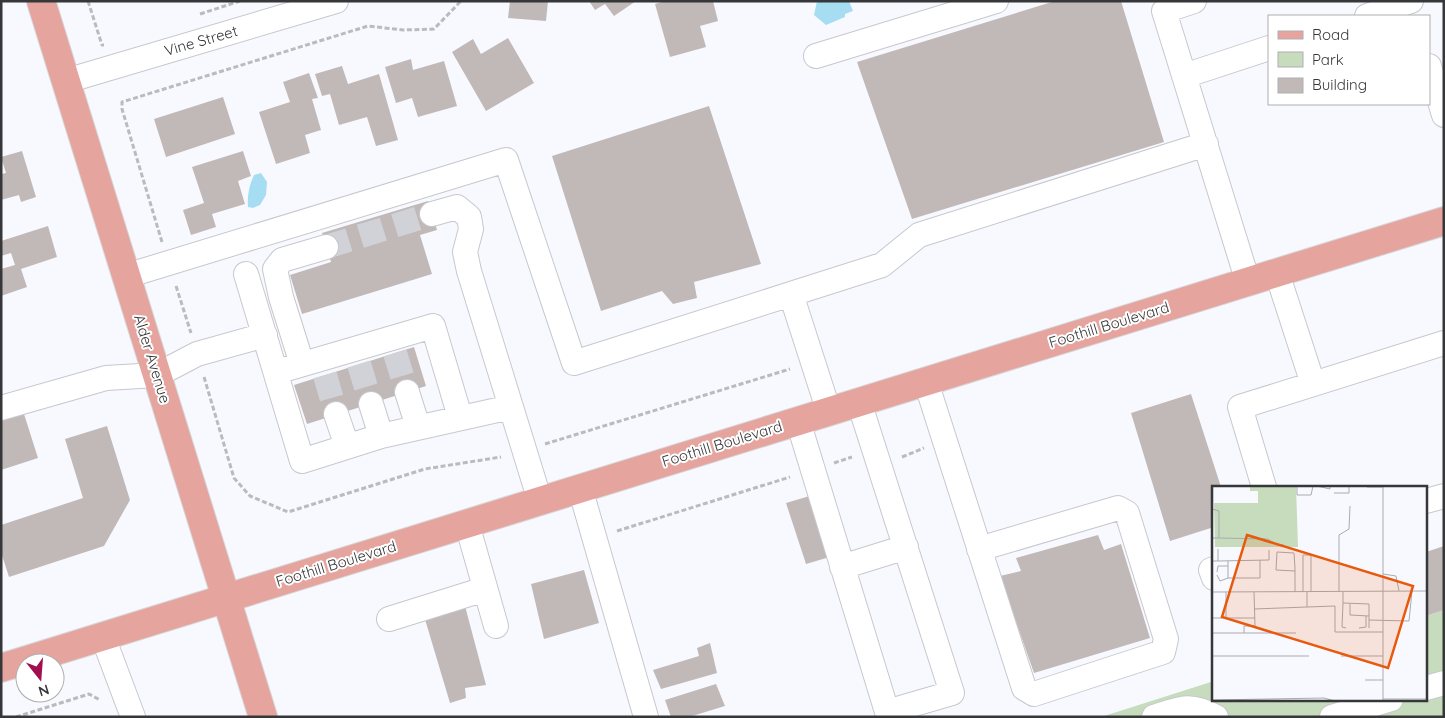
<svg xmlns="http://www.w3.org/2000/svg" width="1445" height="718" viewBox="0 0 1445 718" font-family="Quicksand,sans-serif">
	<rect width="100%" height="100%" fill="#f8f9ff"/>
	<!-- green -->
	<path fill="#c6dcbd" d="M1444,610V717H1101L1214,681V699H1426V616Z"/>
	<!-- water -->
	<path fill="#a7ddf3" d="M817,1H849L853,11L845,14V17L826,25L814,15Z
		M261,173L267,182L266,195L260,205L253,208L248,207C247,197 249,185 254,175Z"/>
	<!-- building -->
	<path fill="#c1b9b8" d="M510,1H548L546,21L508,18Z
		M589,1H636L614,16L605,4L595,10Z
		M665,1H713L718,21L700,26L706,47L670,57L655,4Z
		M1055,1H1121L1164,142L912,219L857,62Z
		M508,38L534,83L486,111L452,52L473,39L481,54Z
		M411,59L413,70L444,61L457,106L418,117L412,98L396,103L385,67Z
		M342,66L348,84L379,74L398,140L376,146L367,117L339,125L330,94L322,96L315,74Z
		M309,73L318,98L312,99L321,130L305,135L310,153L276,164L259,112L290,102L283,82Z
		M223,97L235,134L166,157L154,119Z
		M709,106L761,264L694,282L697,298L673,304L662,291L601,311L552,156Z
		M22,151L36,197L21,202L19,195L1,200V174L6,173L1,157Z
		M243,151L251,176L238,181L245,204L212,214L216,227L191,235L183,210L204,203L192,167Z
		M428,201L437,230L420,235L432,274L302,314L290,275L331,262L322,233Z
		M48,226L57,257L21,269L27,287L1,296V269L15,265L11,253L1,256V241Z
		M414,347L426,386L307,424L294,385Z
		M1191,394L1221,487H1214V527L1170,541L1131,413Z
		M24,414L38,458L1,470V421Z
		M107,426L130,500L104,546L9,577L1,552V525L83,498L65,439Z
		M813,495L833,556L806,564L786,503Z
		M1098,535L1104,550L1121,544L1150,638L1034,673L1000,576L1021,571L1016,558Z
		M1444,546V610L1426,616V552Z
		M584,570L599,623L544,639L531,584Z
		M465,606L486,685L465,688L466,698L450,703L424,616Z
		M710,643L717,673L661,689L653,670L699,656L697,648Z
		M716,684L725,706L689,717H671L665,700Z"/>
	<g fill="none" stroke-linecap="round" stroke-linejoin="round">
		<!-- minor-tunnel -->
		<path stroke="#d1d2d7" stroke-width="24" stroke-dasharray="24 12" stroke-linecap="butt" d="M326,247L432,214
			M395,353L407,392
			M359,364L371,404
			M325,375L336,414"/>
		<!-- minor casing -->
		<g stroke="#c7c8cf" stroke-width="26">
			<path id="minor" d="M1194,1L1164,11L1248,282
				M1367,16L1411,1
				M816,56L996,1
				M1429,66L1444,115
				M1184,76L1269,48
				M66,81L336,1
				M432,214L457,207L469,217L471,229L465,252L469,271L511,407
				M1277,273L1313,384
				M246,274L302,461L381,436L511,407L540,501
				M126,276L506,160L574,363L791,294
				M302,364L281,297L275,269L282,260L326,247
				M276,372L433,326L460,417
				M926,382L1024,688L1034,694L1163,652L1166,639L1127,513L1118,508L979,549
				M407,392L418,427
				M371,404L381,436
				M1,408L106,378L157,375L197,354L265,335
				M829,412L791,294L882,265L919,235L1206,144
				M336,414L347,446
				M798,421L887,712L952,693L859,402
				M1264,487L1240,407L1444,343
				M580,488L646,717
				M1426,501L1444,496
				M467,524L496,626
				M842,567L906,547
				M1214,569L1211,570L1214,578
				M389,619L485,589
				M103,637L133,717
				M1426,688L1444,683
				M1154,717C1181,708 1190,703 1216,717
				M1332,717L1391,699"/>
		</g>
		<!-- major casing -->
		<g stroke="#d7d7d7" stroke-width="30">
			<path id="major" d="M41,1L263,717
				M1,668L1444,221"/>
		</g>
		<!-- path -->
		<path stroke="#babbbf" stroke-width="3" stroke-dasharray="5 2.5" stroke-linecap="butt" d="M88,1L102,45H104
			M200,14L240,1
			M162,242L122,109V102L368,26L403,30L434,29L461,1
			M176,286L191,333
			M204,377L234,478L250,496L288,512L425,469L501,457
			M545,444L790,369
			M902,457L924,448
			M834,463L852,457
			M617,531L790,477
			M16,717L89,694L100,700"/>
		<!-- minor -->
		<use href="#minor" stroke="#fff" stroke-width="24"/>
		<!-- major -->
		<use href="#major" stroke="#e5a49e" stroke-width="28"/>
	</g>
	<g text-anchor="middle" stroke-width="4" stroke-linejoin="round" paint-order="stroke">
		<!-- street labels -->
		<g font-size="15" fill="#363739" stroke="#fff">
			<text transform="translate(201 41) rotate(-16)" y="5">Vine Street</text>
			<text transform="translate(1109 325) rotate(-17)" y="5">Foothill Boulevard</text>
			<text transform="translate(152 359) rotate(73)" y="5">Alder Avenue</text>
			<text transform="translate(722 444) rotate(-17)" y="5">Foothill Boulevard</text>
			<text transform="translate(336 564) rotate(-17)" y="5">Foothill Boulevard</text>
		</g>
	</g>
	<!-- overview -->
	<g transform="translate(1212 486)">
		<rect width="215" height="215" fill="#f8f9ff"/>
		<path d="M38,0H84L86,61H3L2,17H46V5H38Z" fill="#c6dcbd"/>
		<path fill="none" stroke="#aaabb0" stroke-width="1" d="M85,0V9H99L101,0M105,0L118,3V0M171,0V215M155,1H171M122,7H137V0M0,23L7,25V52H0M7,52L56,53L65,59H72M0,75H6V63M6,75L57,74V64M16,75V92H48V74M83,85L64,84L65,66L82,67L83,82V106M5,86L6,80H16M171,88L184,90L187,105M5,89L8,95L16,92M0,106L215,105M14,106V132M91,106V69H99V106M127,106V49L137,43L138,20M131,106V117L157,118V142M131,117L130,141L134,142M138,118V129L157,130M95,121L123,120V146H171M42,123L95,121V106M0,132H43M157,134L197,135L200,105M147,142L154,141V130M0,147H84M32,147V140H43L42,106M0,170H97M129,170H171M153,194H171M171,213H215M0,214L112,212L123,215"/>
		<path fill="#e8590c" fill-opacity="0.15" stroke="#e8590c" stroke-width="2.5" d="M35,49L201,100L176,182L10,131Z"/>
		<rect width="215" height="215" fill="none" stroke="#363739" stroke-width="2.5"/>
	</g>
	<!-- border -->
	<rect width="1445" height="718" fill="none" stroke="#363739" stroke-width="5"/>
	<!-- legend -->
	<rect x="1268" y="15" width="162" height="90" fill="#ffffff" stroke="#afafb0"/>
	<rect x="1278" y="31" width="25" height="8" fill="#e5a49e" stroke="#afafb0"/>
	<text x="1312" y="40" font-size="15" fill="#363739">Road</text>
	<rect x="1278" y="52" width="25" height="15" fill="#c6dcbd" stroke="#afafb0"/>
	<text x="1312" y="65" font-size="15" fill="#363739">Park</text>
	<rect x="1278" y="78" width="25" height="15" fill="#c1b9b8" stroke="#afafb0"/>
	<text x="1312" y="90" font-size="15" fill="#363739">Building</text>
	<!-- north arrow -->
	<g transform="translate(40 678) rotate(163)"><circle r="24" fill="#ffffff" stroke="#afafb0"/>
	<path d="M0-4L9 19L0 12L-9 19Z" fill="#a20f50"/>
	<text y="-8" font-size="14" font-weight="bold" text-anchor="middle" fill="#363739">N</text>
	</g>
</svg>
